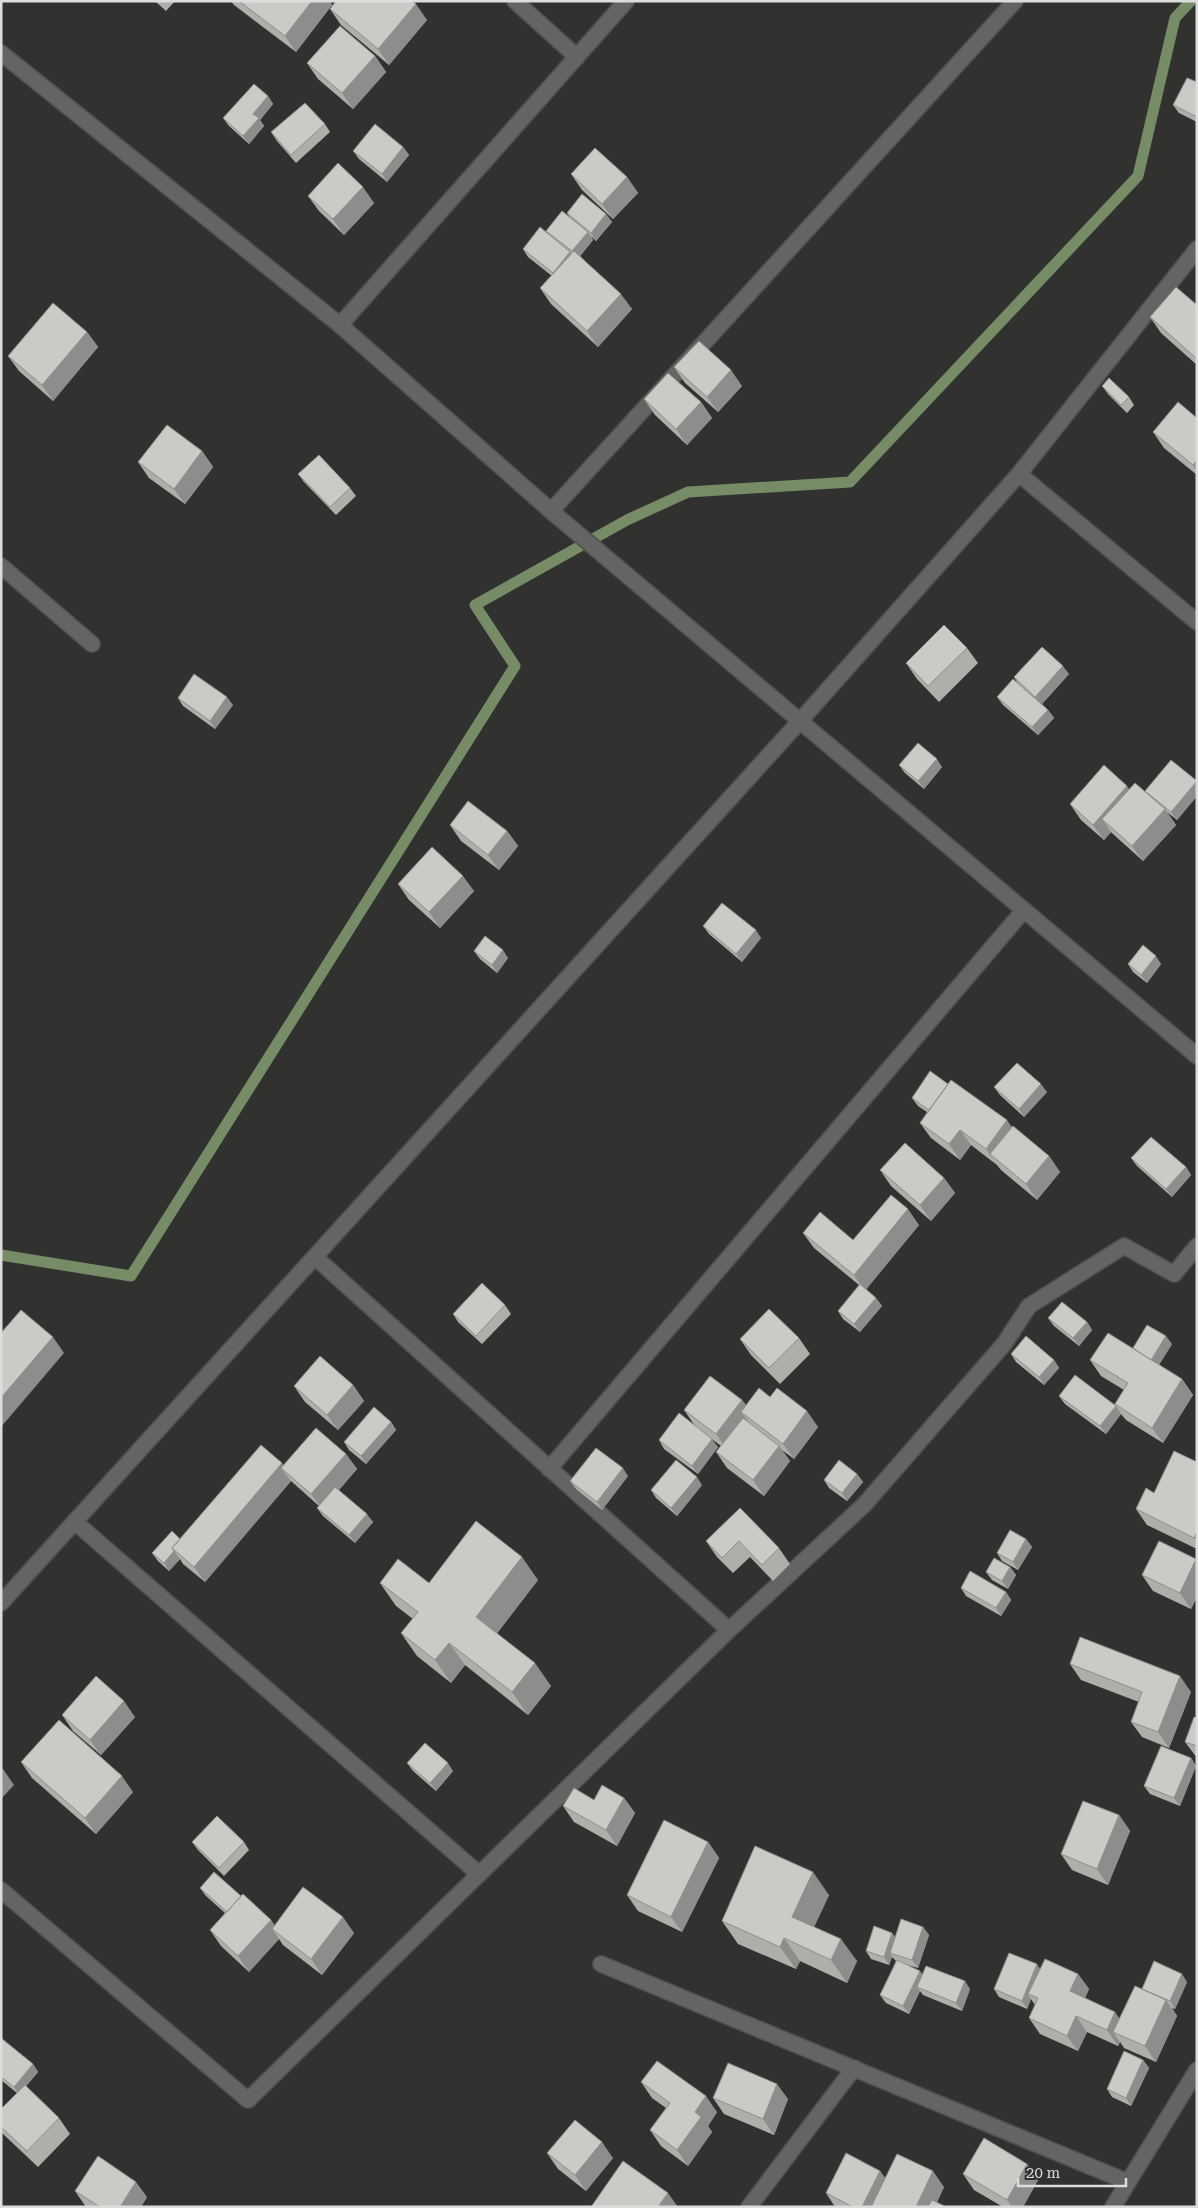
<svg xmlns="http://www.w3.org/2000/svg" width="1198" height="2208" viewBox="0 0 1198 2208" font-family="'Roboto Serif',serif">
	<rect width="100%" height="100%" fill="#313230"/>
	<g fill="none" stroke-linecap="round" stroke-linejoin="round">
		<!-- stream -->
		<path stroke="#768c67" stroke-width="11" d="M1,1255L131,1276L515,666L475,605L627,520L688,492L850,482L1138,176L1175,18L1191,1"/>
		<!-- minor casing -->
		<g stroke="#50514f" stroke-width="18">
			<path id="minor" d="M515,1L577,57
				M1,53L340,325L551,511L1197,1056
				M340,325L626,1
				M1019,474L1197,622
				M551,511L1015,1
				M1,566L92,644
				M315,1257L729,1630
				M549,1469L1024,910
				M75,1522L479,1874
				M1,1603L800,721L1019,474L1197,249
				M1,1890L248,2100L729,1630L864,1505L1004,1344L1029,1306L1124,1246L1174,1274L1197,1246
				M601,1964L1128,2182
				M749,2207L854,2068
				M1113,2207L1197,2070"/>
		</g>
		<!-- minor -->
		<use href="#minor" stroke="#646563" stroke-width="15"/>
	</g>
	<!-- wall -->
	<path fill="#adafab" d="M155,1H175L166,11Z
		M231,1H330L332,5L296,52L234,5Z
		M330,9L427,20L389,65L341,25Z
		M375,56L386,72L353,109L318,79L307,63Z
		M1197,82V122L1179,113L1173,105Z
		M268,96L273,104L260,120L264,126L249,144L229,126L223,118Z
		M325,124L330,132L296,163L277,141L271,132Z
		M403,147L409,155L387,182L359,159L353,151Z
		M571,174L627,177L638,193L613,219L582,190Z
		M308,196L374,203L344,235L319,211Z
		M567,213L606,214L612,222L596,241L591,236L593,240L580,256L632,309L598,347L551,304L540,288L552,276L528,257L523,249L548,234L546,231L570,218Z
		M1197,305V365L1161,333L1150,317Z
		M87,332L98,347L53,401L19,371L8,356Z
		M674,367L742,386L718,412L685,383Z
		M1102,386L1129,397L1134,405L1127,413L1108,394Z
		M644,399L701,402L712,418L687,445L655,415Z
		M1197,418V475L1164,448L1153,432Z
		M202,451L213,467L185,504L149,478L138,462Z
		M298,474L350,488L356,496L336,515L304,482Z
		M967,648L978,663L939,702L917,679L906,663Z
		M1069,674L1042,704L1048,710L1054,718L1038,735L1003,705L997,697L1018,684L1014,677Z
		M178,698L233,705L215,729L183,706Z
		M899,765L942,767L924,789L905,773Z
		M1197,781V796L1177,820L1167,812L1176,825L1143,861L1113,834L1111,832L1104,840L1081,820L1070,804L1129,789L1147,794L1145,791Z
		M450,825L507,831L518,846L499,870L461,841Z
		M398,884L474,891L440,928L409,900Z
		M703,926L761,938L742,962L709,934Z
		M474,951L508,958L497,973L480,959Z
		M1128,964H1161L1147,983L1133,972Z
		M948,1084L1012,1127L1049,1156L1060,1172L1037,1200L1001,1170L997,1165L971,1145L960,1160L931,1138L920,1123L927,1112L918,1106L912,1098Z
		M994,1087L1047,1092L1024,1117L1000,1095Z
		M1131,1158L1186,1167L1191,1175L1172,1197L1137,1166Z
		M880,1170L944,1178L955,1193L931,1221L891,1186Z
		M919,1225L866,1289L876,1298L882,1306L860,1332L843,1319L838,1311L859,1285L814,1248L803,1233L853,1240Z
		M505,1305L511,1314L482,1344L458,1322L453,1314Z
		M1048,1318L1087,1322L1092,1330L1079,1346L1054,1326Z
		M799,1338L810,1354L780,1384L751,1355L740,1339Z
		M1172,1344L1159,1365L1182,1379L1193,1395L1163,1443L1126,1420L1121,1414L1106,1434L1065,1404L1059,1396L1115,1404L1124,1390L1101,1376L1090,1360L1133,1348Z
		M1011,1354L1054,1360L1059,1368L1044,1385L1016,1362Z
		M353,1385L364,1401L338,1430L305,1402L294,1386Z
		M770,1397L818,1427L794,1459L782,1450L790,1461L764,1496L727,1468L716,1452L721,1446L704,1433L718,1447L698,1474L664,1449L659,1440L695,1426L684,1410L742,1400L746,1405Z
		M391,1422L396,1430L366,1464L349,1450L344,1442Z
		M346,1454L357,1469L339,1490L373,1522L355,1543L323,1516L317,1508L319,1506L291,1481L205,1582L183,1564L180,1559L169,1571L158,1561L152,1553L180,1539L284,1465Z
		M1197,1462V1549L1147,1525L1136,1509L1154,1493Z
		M857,1474L863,1482L847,1501L829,1488L824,1480Z
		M628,1476L602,1510L576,1489L570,1481Z
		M702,1485L677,1516L656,1498L651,1490Z
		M740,1508L779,1548L790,1564L773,1581L750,1557L733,1573L717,1557L706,1541Z
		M1026,1539L1032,1547L1018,1570L1002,1561L997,1553Z
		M1196,1559L1197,1597L1191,1609L1153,1591L1142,1575Z
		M1010,1567L1016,1575L1008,1589L992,1580L986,1572Z
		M538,1580L497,1633L551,1686L528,1715L465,1665L451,1683L417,1656L401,1633L413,1619L396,1606L380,1583Z
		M961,1588L1006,1592L1011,1600L1001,1616L966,1596Z
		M1070,1664L1191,1692L1169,1748L1142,1737L1131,1722L1139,1702L1081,1680Z
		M62,1715L135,1717L101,1755L73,1731Z
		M1197,1718V1758L1185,1742Z
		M1191,1758L1196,1766L1180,1806L1150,1794L1144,1786Z
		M21,1762L133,1792L96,1834L32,1778Z
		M407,1763L453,1771L436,1791L413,1771Z
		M624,1798L635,1813L617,1846L574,1822L563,1806Z
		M1119,1815L1130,1831L1108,1885L1072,1870L1061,1854Z
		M192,1842H244L249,1850L224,1876L198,1850Z
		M708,1842L719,1858L682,1932L638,1911L627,1895Z
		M200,1888L241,1896L271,1920L274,1925L354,1933L322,1975L283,1945L279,1939L249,1972L221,1946L210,1930L225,1913L206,1896Z
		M829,1895L814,1927L857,1961L847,1983L800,1961L796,1969L738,1944L722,1921Z
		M923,1927L929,1935L918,1968L904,1964L922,1975L970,1989L962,2011L923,1995L920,1991L909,2014L886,2003L880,1995L896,1961L892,1957L889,1965L871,1959L866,1951L892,1933L895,1937Z
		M1040,1969L1078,1974L1089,1989L1085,1998L1120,2019L1142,1989L1187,1982L1175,2009L1172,2008L1177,2016L1156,2062L1124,2048L1120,2042L1118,2046L1087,2032L1078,2051L1040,2034L1029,2018L1035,2005L1031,1999L1027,2009L999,1997L994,1989Z
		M1,2038L33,2064L38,2072L26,2086L59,2118L70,2134L38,2167L3,2134L1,2131V2109L17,2093L1,2080Z
		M1143,2060L1149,2068L1131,2106L1112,2097L1107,2089Z
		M641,2082L717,2112L708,2126L712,2132L688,2166L661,2146L650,2130L666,2108L652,2098Z
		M713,2098L788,2099L774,2135L724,2114Z
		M547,2153L613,2158L586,2191L558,2169Z
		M1027,2164L1038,2180L1023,2207H1003L974,2190L963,2174Z
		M880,2171L885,2178L944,2187L937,2202L946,2207H835L826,2193Z
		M75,2191L147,2197L141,2207H86Z"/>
	<!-- shaded-wall -->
	<path fill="#8d8e8b" d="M312,1H330L332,5L296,52L285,36Z
		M416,4L427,20L389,65L378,49Z
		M375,56L386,72L353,109L342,93Z
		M268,96L273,104L260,120L264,126L249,144L243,136L253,114Z
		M403,147L409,155L387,182L382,174Z
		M627,177L638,193L613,219L602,204Z
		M363,187L374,203L344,235L333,219Z
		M606,214L612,222L596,241L591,233Z
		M588,232L593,240L578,259L572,251Z
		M570,252L576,260L559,281L553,273Z
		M621,294L632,309L598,347L587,331Z
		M87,332L98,347L53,401L42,385Z
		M731,370L742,386L718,412L707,397Z
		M701,402L712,418L687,445L676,429Z
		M202,451L213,467L185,504L174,489Z
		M1197,460V471L1193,465Z
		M1063,666L1069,674L1041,705L1035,697Z
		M227,697L233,705L215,729L210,721Z
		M1048,710L1054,718L1038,735L1032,727Z
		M937,759L942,767L924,789L918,781Z
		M1197,781V796L1177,820L1171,812Z
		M1127,786L1138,801L1102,819L1111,832L1104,840L1093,825Z
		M1165,809L1176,825L1143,861L1132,846Z
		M507,831L518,846L499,870L488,855Z
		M463,876L474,891L440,928L429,912Z
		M756,930L761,938L742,962L736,954Z
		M503,950L508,958L497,973L492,965Z
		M1156,956L1161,964L1147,983L1141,975Z
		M1041,1084L1047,1092L1024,1117L1019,1109Z
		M1007,1120L1018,1136L990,1154L997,1165L986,1149Z
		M960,1130L971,1145L960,1160L949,1144Z
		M1049,1156L1060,1172L1037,1200L1026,1184Z
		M1186,1167L1191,1175L1172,1197L1166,1189Z
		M944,1178L955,1193L931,1221L920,1205Z
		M908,1209L919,1225L865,1291L854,1275Z
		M876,1298L882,1306L860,1332L854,1324Z
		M1087,1322L1092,1330L1079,1346L1073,1338Z
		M1166,1336L1172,1344L1156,1369L1151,1361Z
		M53,1337L64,1353L1,1427V1398Z
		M1054,1360L1059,1368L1044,1385L1039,1377Z
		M1182,1379L1193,1395L1163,1443L1152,1428Z
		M353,1385L364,1401L338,1430L327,1415Z
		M742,1400L753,1416L741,1412L749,1422L727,1450L716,1434Z
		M1116,1406L1121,1414L1106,1434L1100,1426Z
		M807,1411L818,1427L794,1459L783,1444Z
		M391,1422L396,1430L366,1464L361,1456Z
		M712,1439L718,1447L698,1474L692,1466Z
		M779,1446L790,1461L764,1496L753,1480Z
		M346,1454L357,1469L322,1509L311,1494Z
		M282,1463L292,1477L281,1468L291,1481L205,1582L194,1567Z
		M623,1468L628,1476L602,1510L597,1502Z
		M857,1474L863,1482L847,1501L842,1493Z
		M697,1477L702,1485L677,1516L671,1508Z
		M367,1514L373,1522L355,1543L349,1535Z
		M1197,1531V1542L1194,1538Z
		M1026,1539L1032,1547L1018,1570L1013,1562Z
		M174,1551L180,1559L169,1571L164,1563Z
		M522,1557L538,1580L492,1640L476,1617Z
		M1196,1559L1197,1597L1191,1609L1180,1593Z
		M1010,1567L1016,1575L1008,1589L1002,1581Z
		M1006,1592L1011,1600L1001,1616L996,1608Z
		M449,1643L465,1665L451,1683L435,1660Z
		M535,1663L551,1686L528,1715L512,1692Z
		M1180,1676L1191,1692L1169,1748L1158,1732Z
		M124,1701L135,1717L101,1755L90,1740Z
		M1191,1758L1196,1766L1180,1806L1174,1798Z
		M448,1763L453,1771L436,1791L430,1783Z
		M3,1769L14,1785L1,1799V1771Z
		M122,1776L133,1792L96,1834L85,1818Z
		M624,1798L635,1813L617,1846L606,1830Z
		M1119,1815L1130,1831L1108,1885L1097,1869Z
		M708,1842L719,1858L682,1932L671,1917Z
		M813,1872L829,1895L808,1940L792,1917Z
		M343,1917L354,1933L322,1975L311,1959Z
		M271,1920L282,1936L272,1929L279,1939L249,1972L238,1956Z
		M923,1927L929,1935L918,1968L912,1960Z
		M892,1933L898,1941L890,1953L892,1957L889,1965L884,1957Z
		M784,1938L800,1961L796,1969L780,1947Z
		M841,1939L857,1961L847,1983L831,1960Z
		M1037,1964L1042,1972L1028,1994L1031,1999L1027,2009L1022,2001Z
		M920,1971L926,1979L917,1987L920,1991L909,2014L903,2006Z
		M1078,1974L1089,1989L1081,2007L1070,1991Z
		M1182,1974L1187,1982L1175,2009L1170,2001Z
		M965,1981L970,1989L962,2011L956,2003Z
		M1166,2000L1177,2016L1156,2062L1145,2046Z
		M1115,2012L1126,2028L1113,2032L1120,2042L1118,2046L1107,2030Z
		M1076,2016L1087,2032L1078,2051L1067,2036Z
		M1143,2060L1149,2068L1131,2106L1126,2098Z
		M33,2064L38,2072L19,2095L14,2087Z
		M777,2084L788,2099L774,2135L763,2119Z
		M706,2096L717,2112L708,2126L712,2132L688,2166L677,2150L695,2112Z
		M602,2142L613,2158L586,2191L575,2175Z
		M1027,2164L1038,2180L1023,2207H1012L1007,2200Z
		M880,2171L891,2186L881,2207H862Z
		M933,2171L944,2187L935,2207H916Z
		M136,2182L147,2197L141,2207H120Z
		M668,2193L678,2207H658Z"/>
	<!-- building -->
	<path fill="#c9cbc7" stroke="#8d8e8b" d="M239,1H312L285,36Z
		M336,1H412L416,4L378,49L330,9Z
		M340,26L375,56L342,93L307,63Z
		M1187,78L1197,82V117L1173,105Z
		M254,84L268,96L253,114L259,118L243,136L223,118Z
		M305,103L325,124L291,155L271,132Z
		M375,124L403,147L382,174L353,151Z
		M595,148L627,177L602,204L571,174Z
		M338,163L363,187L333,219L308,196Z
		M582,194L606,214L591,233L567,213Z
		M562,211L588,232L572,251L546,231Z
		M540,227L570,252L553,273L523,249Z
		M574,251L621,294L587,331L540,288Z
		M1176,287L1197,305V359L1150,317Z
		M53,303L87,332L42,385L8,356Z
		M699,341L731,370L707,397L674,367Z
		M668,373L701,402L676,429L644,399Z
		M1109,378L1129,397L1121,405L1102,386Z
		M1178,402L1197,418V460L1193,465L1153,432Z
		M167,425L202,451L174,489L138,462Z
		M319,455L350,488L330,507L298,474Z
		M944,625L967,648L928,686L906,663Z
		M1042,647L1063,666L1035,697L1014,677Z
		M194,674L227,697L210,721L178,698Z
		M1013,679L1048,710L1032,727L997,697Z
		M918,743L937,759L918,781L899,765Z
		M1171,760L1197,781L1171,812L1145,791Z
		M1104,765L1127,786L1093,825L1070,804Z
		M1135,783L1165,809L1132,846L1102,819Z
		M468,801L507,831L488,855L450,825Z
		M432,847L463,876L429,912L398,884Z
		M722,903L756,930L736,954L703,926Z
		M485,936L503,950L492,965L474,951Z
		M1143,945L1156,956L1141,975L1128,964Z
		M1017,1063L1041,1084L1019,1109L994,1087Z
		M930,1071L948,1084L929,1110L912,1098Z
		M951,1080L1007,1120L986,1149L960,1130L949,1144L920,1123Z
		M1013,1126L1049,1156L1026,1184L990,1154Z
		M1151,1137L1186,1167L1166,1189L1131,1158Z
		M905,1143L944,1178L920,1205L880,1170Z
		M891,1195L908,1209L854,1275L803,1233L820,1212L853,1240Z
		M482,1283L505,1305L476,1336L453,1314Z
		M860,1284L876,1298L854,1324L838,1311Z
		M1062,1302L1087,1322L1073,1338L1048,1318Z
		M769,1309L799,1338L769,1368L740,1339Z
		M21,1310L53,1337L1,1398V1333Z
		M1147,1325L1166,1336L1151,1360L1133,1348Z
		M1108,1333L1182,1379L1152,1428L1115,1404L1128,1383L1090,1360Z
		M1026,1336L1054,1360L1039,1377L1011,1354Z
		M320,1356L353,1385L327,1415L294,1386Z
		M1075,1375L1116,1406L1100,1426L1059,1396Z
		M710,1376L742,1400L716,1434L684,1410Z
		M759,1388L770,1397L777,1388L807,1411L783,1444L741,1412Z
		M374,1407L391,1422L361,1456L344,1442Z
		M679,1413L712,1439L692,1466L659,1440Z
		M743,1418L779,1446L753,1480L716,1452Z
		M316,1428L346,1454L311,1494L281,1468Z
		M261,1445L282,1463L194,1567L172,1548Z
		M596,1448L623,1468L597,1502L570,1481Z
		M1174,1451L1197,1462V1531L1194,1538L1136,1509L1146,1488L1154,1493Z
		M676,1460L697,1477L671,1508L651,1490Z
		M839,1460L857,1474L842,1493L824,1480Z
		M335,1487L367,1514L349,1535L317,1508Z
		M740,1508L779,1548L762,1565L739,1541L722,1558L706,1541Z
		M476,1521L522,1557L476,1617L535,1663L512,1692L449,1643L435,1660L401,1633L418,1612L380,1583L398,1559L429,1583Z
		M1010,1530L1026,1539L1013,1562L997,1553Z
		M172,1531L180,1539L172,1548L174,1551L164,1563L152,1553Z
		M1159,1541L1196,1559L1180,1593L1142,1575Z
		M994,1558L1010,1567L1002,1581L986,1572Z
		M970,1571L1006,1592L996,1608L961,1588Z
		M1080,1637L1180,1676L1158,1732L1131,1722L1142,1692L1070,1664Z
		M96,1676L124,1701L90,1740L62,1715Z
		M1194,1717L1197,1718V1746L1185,1742Z
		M59,1720L122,1776L85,1818L21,1762Z
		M425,1743L448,1763L430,1783L407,1763Z
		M1161,1746L1191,1758L1174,1798L1144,1786Z
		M602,1785L624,1798L606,1830L563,1806L574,1788L594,1800Z
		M1083,1801L1119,1815L1097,1869L1061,1854Z
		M217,1816L244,1842L219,1868L192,1842Z
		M664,1820L708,1842L671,1917L627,1895Z
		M755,1846L813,1872L792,1917L841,1939L831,1960L784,1938L780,1947L722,1921Z
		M214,1872L241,1896L227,1912L200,1888Z
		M303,1887L343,1917L311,1959L272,1929Z
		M243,1894L271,1920L238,1956L210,1930Z
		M901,1919L923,1927L912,1960L890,1953Z
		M874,1926L892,1933L884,1957L866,1951Z
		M1009,1953L1037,1964L1022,2001L994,1989Z
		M1045,1959L1078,1974L1070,1991L1115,2012L1107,2030L1076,2016L1067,2036L1029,2018L1038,1998L1028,1994Z
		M897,1960L920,1971L903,2006L880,1995Z
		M1154,1961L1182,1974L1170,2001L1142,1989Z
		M926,1966L965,1981L956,2003L917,1987Z
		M1135,1986L1166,2000L1145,2046L1113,2032Z
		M1,2038L33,2064L14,2087L1,2077Z
		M1124,2051L1143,2060L1126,2098L1107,2089Z
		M657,2061L706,2096L695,2112L701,2117L677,2150L650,2130L670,2103L641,2082Z
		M728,2063L777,2084L763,2119L713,2098Z
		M25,2085L59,2118L27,2151L1,2127V2109Z
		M575,2120L602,2142L575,2175L547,2153Z
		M984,2138L1027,2164L1007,2200L963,2174Z
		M846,2153L880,2171L862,2207H853L826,2193Z
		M897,2154L933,2171L916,2207H871Z
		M98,2156L136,2182L120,2207H100L75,2191Z
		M623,2161L668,2193L658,2207H591Z
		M932,2200L946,2207H928Z"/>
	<!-- border -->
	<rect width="1198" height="2208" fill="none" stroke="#dcdddc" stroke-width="5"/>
	<!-- scale -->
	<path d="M1018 2178v8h108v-8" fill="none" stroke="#dcdddc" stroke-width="2.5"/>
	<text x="1026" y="2178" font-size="15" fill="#dcdddc" stroke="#313230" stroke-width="4" paint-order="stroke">20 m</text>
</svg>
